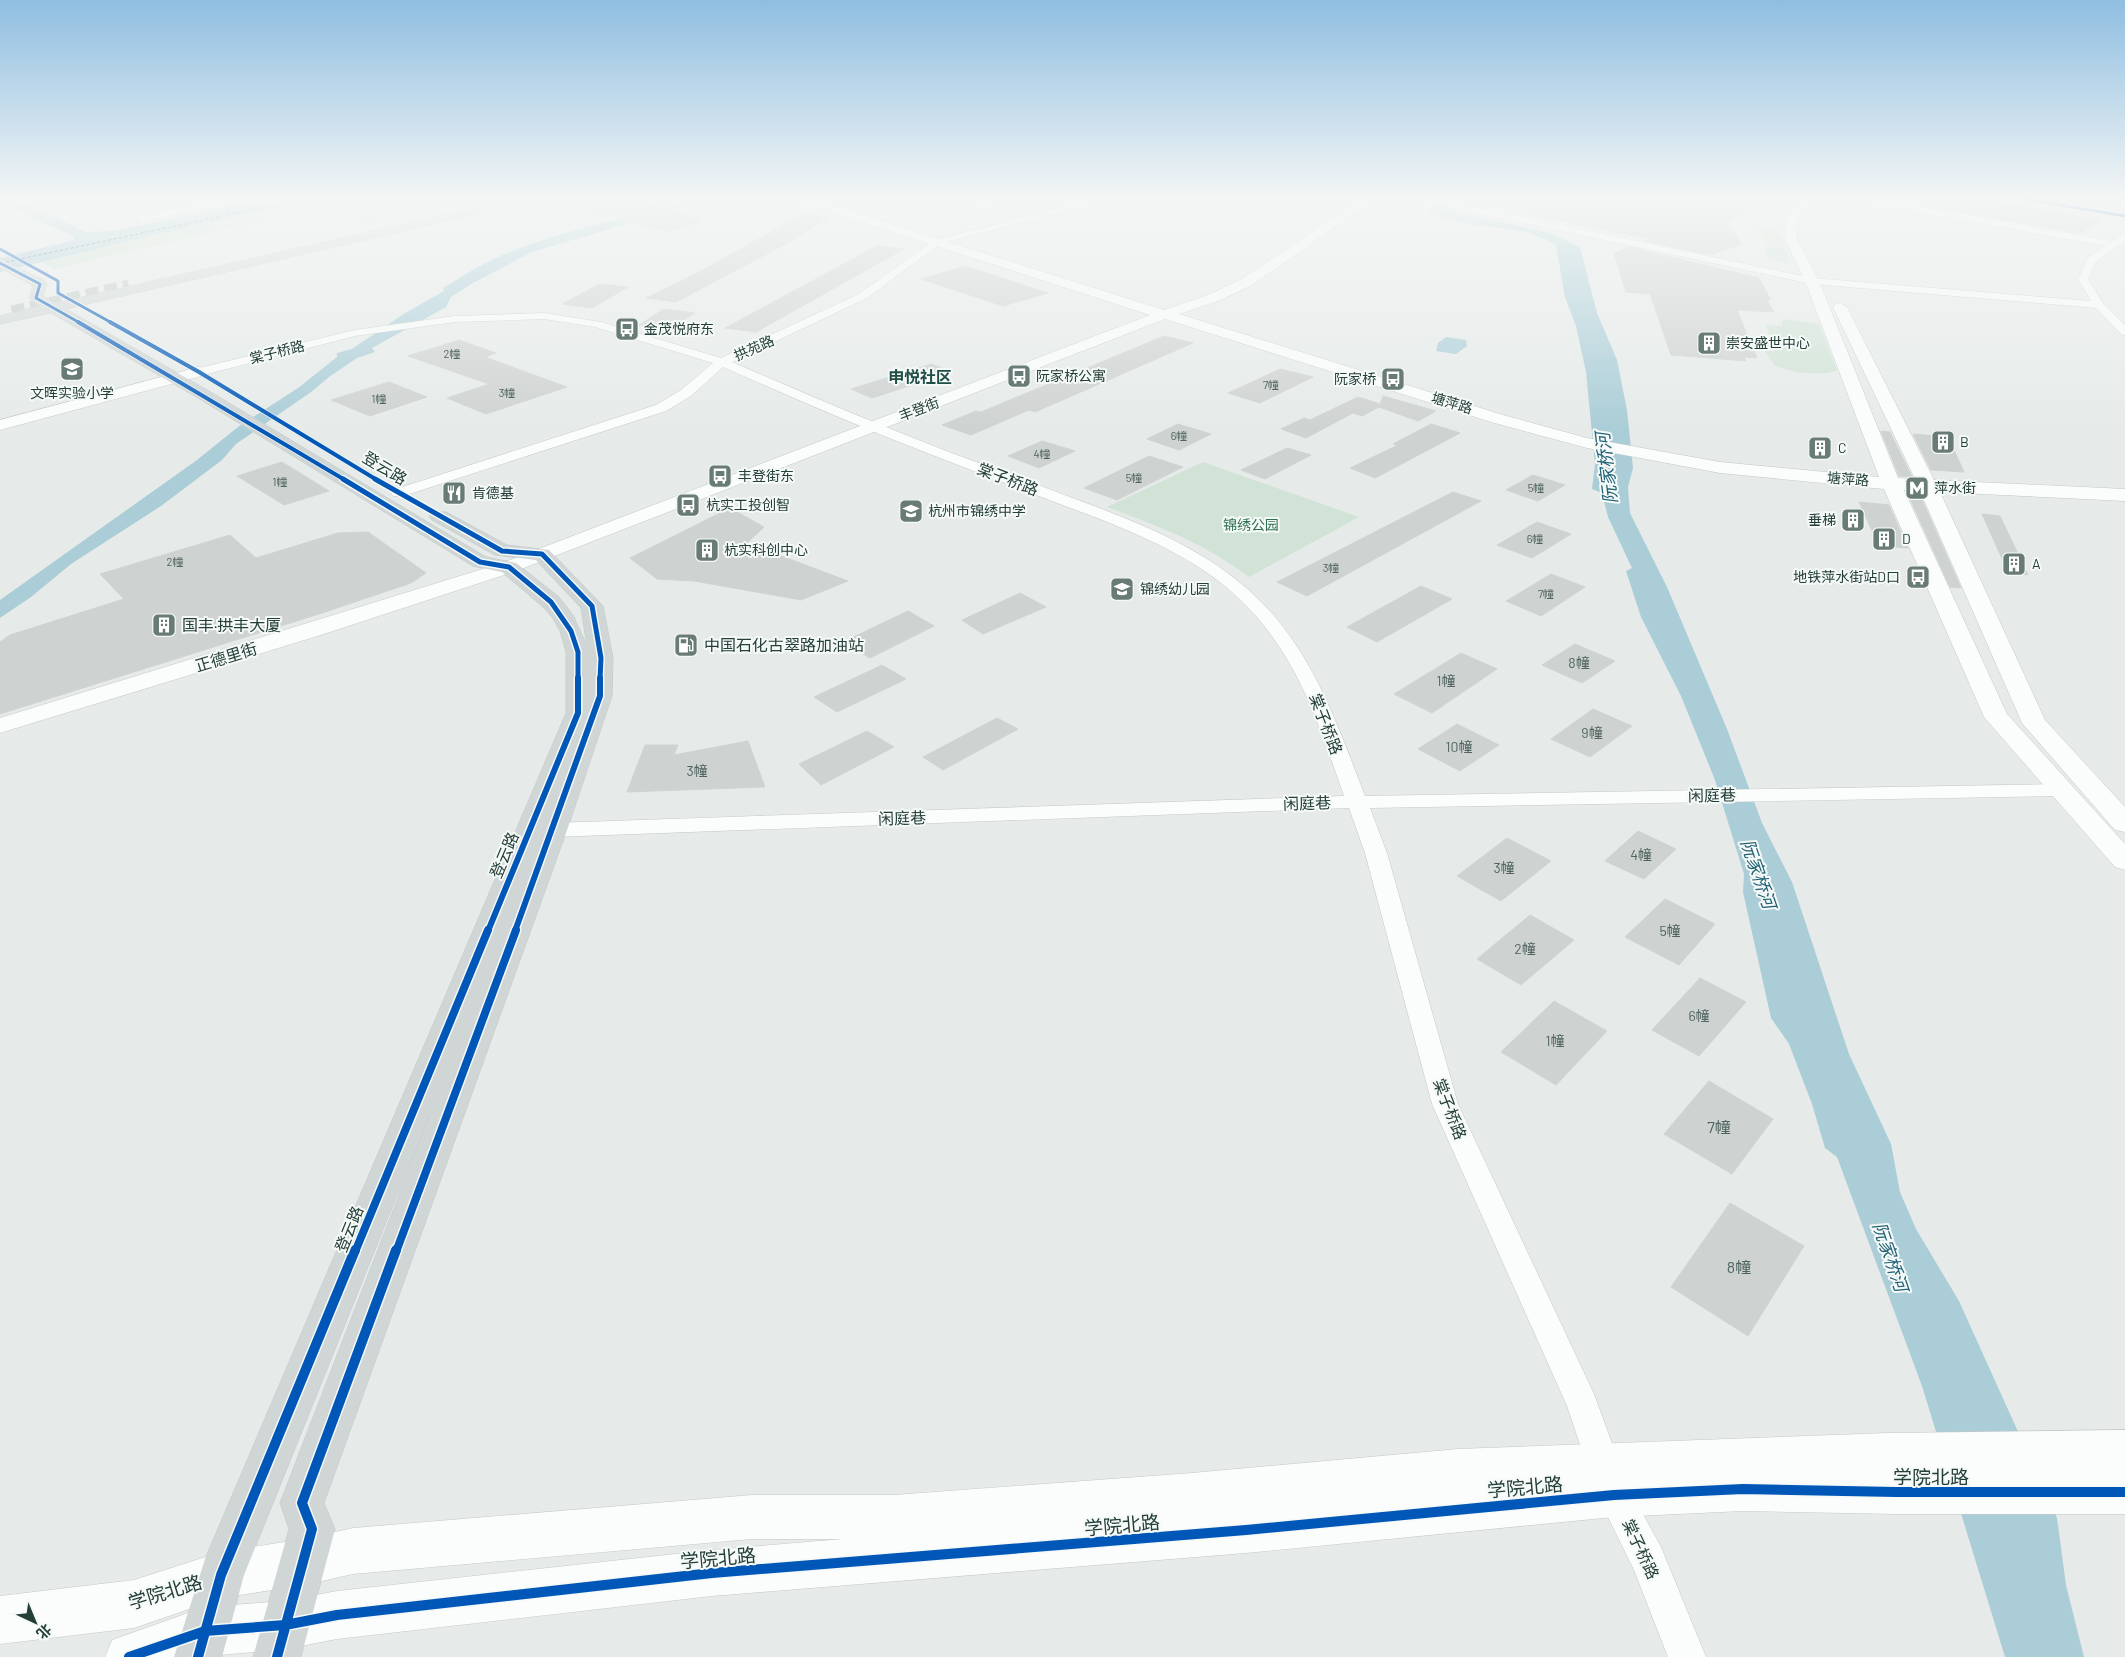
<svg xmlns="http://www.w3.org/2000/svg" width="2125" height="1657" viewBox="0 0 2125 1657" font-family="Barlow,'Noto Sans SC',sans-serif">
	<rect width="100%" height="100%" fill="#e6ebe9"/>
	<!-- green -->
	<path fill="#d1e3d7" d="M326,199H482L363,224L322,207L54,269L41,261L192,226Z
		M1776,201L1793,202L1777,222L1759,217L1767,214Z
		M1778,228L1790,264L1769,259L1764,248L1769,246L1757,229Z
		M1783,319L1819,324L1837,370C1825,377 1786,372 1774,365L1765,351H1775L1766,325L1782,326Z
		M1203,462L1359,517L1249,577C1206,544 1158,526 1107,507Z"/>
	<!-- water -->
	<path fill="#aacdd7" d="M0,199H16L86,232L114,231L264,199H326L192,226L0,272V258L75,240L71,235L0,203Z
		M693,199H712L532,252L473,283L451,297L446,307L372,348L375,352L357,358L329,377L311,392L236,444L222,460L161,506L71,564L31,597L0,618V600L197,460L238,427L298,388L337,357V353L352,349L402,315L444,291L443,288C460,278 478,266 496,258C558,229 628,220 693,199Z
		M1446,199H1474L1453,209L1456,213L1547,232L1580,247L1597,313L1617,360L1627,410L1633,468L1628,487L1630,513L1667,587L1727,729L1762,823L1792,882L1849,1054L1891,1144L1900,1192L1916,1229L1959,1301L2057,1518L2066,1585L2084,1657H2005L1922,1386L1837,1157L1825,1148L1812,1104L1789,1044L1771,1018L1743,892L1744,874L1715,780L1681,696L1641,617L1626,571L1632,568L1608,517L1602,493L1592,489L1595,464L1586,372L1576,326L1565,297L1556,245C1518,221 1467,231 1427,213V210Z
		M1446,337L1466,340L1467,346L1456,354L1436,351L1438,343Z"/>
	<g fill="none" stroke-linecap="round" stroke-linejoin="round">
		<!-- ferry -->
		<path stroke="#216277" stroke-width="1" stroke-dasharray="3 2.5" stroke-linecap="butt" d="M6,262L302,199"/>
	</g>
	<!-- building -->
	<path fill="#ced2d1" stroke="#cfd4d2" d="M557,199H640L701,221L666,232L602,212L593,214Z
		M1522,199H1764L1727,223L1742,244L1710,255L1645,241L1649,239L1522,213Z
		M1927,199H1983L2102,220L2080,233L1927,206Z
		M803,214L829,217L784,245L676,302L646,298L719,262H717Z
		M877,246L904,249L756,332L725,328Z
		M1629,247L1759,278L1771,300H1767L1774,312L1737,310L1757,358L1744,357L1746,361L1671,355L1650,294L1626,292L1614,254Z
		M966,266L1048,293L1003,306L921,279Z
		M600,284L628,287L592,308L562,304Z
		M664,309L695,313L670,329L639,325Z
		M1164,336L1193,343L1035,412L1029,410L971,435L942,425L976,411L981,412Z
		M459,340L496,353L485,357L567,387L486,414L447,398L489,384L408,356Z
		M931,364L952,372L872,398L851,389Z
		M1280,369L1313,377L1260,403L1228,393Z
		M389,382L427,397L370,416L331,400Z
		M1383,396L1436,411L1418,421L1379,407L1362,416L1353,413L1306,438L1281,429L1304,418L1310,420L1358,397L1380,404Z
		M1178,424L1211,434L1179,450L1147,439Z
		M1431,424L1460,433L1375,478L1350,468L1398,445L1393,444Z
		M1881,431L1890,432L1912,477L1899,476Z
		M1913,434L1948,437L1964,472L1931,470Z
		M1042,441L1075,451L1039,468L1008,456Z
		M1287,448L1311,455L1265,479L1241,470Z
		M1149,456L1183,467L1117,500L1084,488Z
		M282,462L329,491L284,505L237,476Z
		M1533,475L1565,485L1538,501L1506,490Z
		M1453,492L1481,501L1307,596L1277,582Z
		M1907,492L1919,493L1961,588L1950,587Z
		M1859,502L1889,505L1908,548L1879,546Z
		M730,508L764,527L747,543L848,581L801,600L694,581L657,579L630,558Z
		M1982,514L2000,516L2028,575L2008,572Z
		M1537,522L1571,534L1532,558L1497,545Z
		M368,532L426,573L411,583L319,614L0,714V642L10,635L124,599L100,574L230,535L256,558L338,533Z
		M1551,574L1585,587L1541,616L1506,601Z
		M1421,586L1452,599L1377,642L1347,627Z
		M1020,593L1046,607L983,634L962,620Z
		M908,611L934,626L870,658L843,642Z
		M1575,644L1615,661L1582,683L1542,665Z
		M1461,653L1497,669L1432,713L1394,694Z
		M882,665L906,679L837,712L814,697Z
		M1593,709L1632,726L1590,757L1551,739Z
		M997,718L1018,729L943,770L923,757Z
		M1457,724L1499,745L1460,771L1418,749Z
		M867,731L894,747L821,785L799,764Z
		M748,741L765,787L627,792L645,745H678L674,755Z
		M1638,831L1676,849L1644,879L1605,861Z
		M1507,838L1551,861L1501,901L1457,876Z
		M1665,899L1715,924L1679,965L1625,937Z
		M1530,915L1574,940L1521,985L1477,959Z
		M1700,978L1746,1002L1699,1056L1652,1030Z
		M1554,1001L1607,1031L1556,1085L1501,1052Z
		M1709,1081L1773,1119L1732,1174L1664,1134Z
		M1730,1203L1804,1246L1748,1336L1671,1287Z"/>
	<g fill="none" stroke-linecap="round" stroke-linejoin="round">
		<!-- primary-tunnel -->
		<path stroke="#bfc8c6" stroke-width="13" stroke-dasharray="13 6" stroke-linecap="butt" d="M12,312L129,286"/>
		<!-- street casing -->
		<g stroke="#c3c8c6" stroke-width="1">
			<path id="street" d="M228,199H245L142,221L137,218L142,215Z
				M966,199H1001C993,205 973,206 966,199Z
				M1096,199H1110L940,244L867,298L732,362C804,393 876,424 949,452C990,467 1030,482 1070,497C1140,523 1214,551 1266,607C1316,660 1339,729 1365,796L2061,784L2068,786L2071,790L2068,794L2061,796L1370,808L1387,853L1458,1104L1594,1394L1628,1487L1661,1547L1706,1657H1668L1634,1570L1597,1495L1567,1406L1432,1104L1365,853L1349,808L553,837L545,835L542,830L545,825L553,823L1344,796C1321,731 1302,668 1255,615C1204,556 1124,528 1052,501C1009,484 965,468 922,451C855,425 789,396 723,367L691,396L666,411L403,496H393L391,493L393,490L656,405L681,390L713,363L595,327L544,319L455,322L355,336L199,376L193,372L195,369L355,330L455,316L544,313L601,322L721,358L859,294L934,240Z
				M1421,199H1437L1812,278L2091,301L2078,279L2088,258L2105,246L1863,202L1859,199H1877L2112,241L2125,233V241L2096,262L2088,279L2103,303L2125,325V335L2121,334L2096,308L1812,284L1425,202Z"/>
		</g>
		<!-- secondary casing -->
		<g stroke="#c2c8c6" stroke-width="1">
			<path id="secondary" d="M795,199H812L1164,310L1208,295L1242,279L1361,199H1375L1252,285L1218,301L1179,314L1503,415L1587,438L1720,462L1879,477L1805,281L1784,237L1786,219L1802,199H1814L1798,219L1796,237L1819,281L1898,478L1915,479L1833,307L1835,304L1840,303L1847,307L1934,480L2125,489V501L1940,492L2045,720L2125,807V832L2115,830L2022,723L1920,491L1904,490L2007,714L2125,844V870L2115,867L1984,717L1884,489L1720,473L1587,448L1491,422L1165,319L516,571L324,634L0,733V718L502,563L1150,315L797,201Z
				M2019,199H2045L2125,212V220L2025,202Z
				M199,367L205,369L207,372L205,375L0,430V420Z
				M2125,1430V1514H1896L1743,1511L1614,1517L1246,1553L712,1596L337,1639L285,1649L199,1657H105L112,1640L205,1607L285,1601L337,1591L712,1550L843,1539H752L353,1574L304,1585L221,1598L134,1628L0,1644V1596L134,1580L221,1552L304,1539L353,1528L752,1495H894L1192,1473L1458,1449L1887,1433Z"/>
		</g>
		<!-- primary casing -->
		<g stroke="#c2cac8" stroke-width="1">
			<path id="primary" d="M515,199L531,200L525,203L66,309L209,391L486,557L516,563L559,597L573,615L587,646L581,608L536,560L495,555L432,520L429,516L432,512H446L507,545L549,550L603,606L613,658L612,696L567,830L324,1503L335,1529L301,1657H253L289,1529L280,1503L441,1086L244,1575L222,1657H174L205,1559L566,713V652L560,631L552,617L543,607L502,572L473,566L198,398L51,313L0,324V316L40,306L29,298L33,286L0,268V259L45,281L47,284L43,296L55,303Z"/>
		</g>
		<!-- street -->
		<use href="#street" fill="#fbfcfc" fill-rule="evenodd"/>
		<!-- secondary -->
		<use href="#secondary" fill="#fbfcfc" fill-rule="evenodd"/>
		<!-- primary -->
		<use href="#primary" fill="#cfd6d5" fill-rule="evenodd"/>
		<!-- cycleway-far5 casing -->
		<g stroke="#f5f9f7" stroke-width="4.5">
			<path id="cycleway-far5" d="M2025,199L2125,216
				M0,249L58,281V293L112,323
				M0,263L40,284L36,298L80,323"/>
		</g>
		<!-- cycleway-far4 casing -->
		<g stroke="#f5f9f7" stroke-width="5.5">
			<path id="cycleway-far4" d="M78,322L345,480
				M110,322L199,372L377,480"/>
		</g>
		<!-- cycleway-far3 casing -->
		<g stroke="#f5f9f7" stroke-width="8">
			<path id="cycleway-far3" d="M343,479L480,562L509,567L551,602L571,631L578,652V679
				M375,479L502,551L542,554L592,606L601,658L600,679"/>
		</g>
		<!-- cycleway-far2 casing -->
		<g stroke="#f5f9f7" stroke-width="9">
			<path id="cycleway-far2" d="M488,931L578,713V678
				M515,931L600,696V678"/>
		</g>
		<!-- cycleway-far1 casing -->
		<g stroke="#f5f9f7" stroke-width="11">
			<path id="cycleway-far1" d="M355,1252L488,930
				M396,1252L516,930"/>
		</g>
		<!-- cycleway casing -->
		<g stroke="#f5f9f7" stroke-width="13">
			<path id="cycleway" d="M129,1657L205,1631L285,1625L337,1615L712,1573L1246,1530L1614,1495L1743,1489L1896,1492H2125
				M198,1657L221,1575L355,1250
				M277,1657L312,1529L302,1503L396,1250"/>
		</g>
		<!-- cycleway-far5 -->
		<use href="#cycleway-far5" stroke="#0057b8" stroke-width="3"/>
		<!-- cycleway-far4 -->
		<use href="#cycleway-far4" stroke="#0057b8" stroke-width="4"/>
		<!-- cycleway-far3 -->
		<use href="#cycleway-far3" stroke="#0057b8" stroke-width="5"/>
		<!-- cycleway-far2 -->
		<use href="#cycleway-far2" stroke="#0057b8" stroke-width="6"/>
		<!-- cycleway-far1 -->
		<use href="#cycleway-far1" stroke="#0057b8" stroke-width="8"/>
		<!-- cycleway -->
		<use href="#cycleway" stroke="#0057b8" stroke-width="10"/>
	</g>
	<!-- sky -->
	<linearGradient id="sky" x2="0" y2="1"><stop stop-color="#8fbee1"/><stop offset="0.46" stop-color="#f4f6f5"/><stop offset="1" stop-color="#f4f6f5" stop-opacity="0"/></linearGradient>
	<rect width="2125" height="431" fill="url(#sky)"/>
	<!-- icons -->
	<defs>
		<g id="bus-square" transform="scale(1.25)"><rect x="-9" y="-9" width="18" height="18" rx="4" fill="#687b77" stroke="#f5f9f7"/><path d="M-5-6H5V4H4V6H2V4H-2V6H-4V4H-5ZM-3.5-4V0h7V-4ZM-3.5 1.2v1.5H-2V1.2ZM2 1.2v1.5H3.5V1.2Z" fill="#fff"/></g>
		<g id="building-square" transform="scale(1.25)"><rect x="-9" y="-9" width="18" height="18" rx="4" fill="#687b77" stroke="#f5f9f7"/><path d="M-4-6H4V6H1V3H-1V6H-4ZM-2.5-4.3h1.7v1.8h-1.7ZM.8-4.3h1.7v1.8H.8ZM-2.5-1h1.7V.8h-1.7ZM.8-1h1.7V.8H.8Z" fill="#fff"/></g>
		<g id="school-square" transform="scale(1.25)"><rect x="-9" y="-9" width="18" height="18" rx="4" fill="#687b77" stroke="#f5f9f7"/><path d="M0-5L7-2L0 1L-7-2ZM-4 1L0 2.5L4 1V4Q0 6-4 4Z" fill="#fff"/></g>
		<g id="metro-square" transform="scale(1.25)"><rect x="-9" y="-9" width="18" height="18" rx="4" fill="#687b77" stroke="#f5f9f7"/><path d="M-5.5 5V-5H-3L0 0L3-5H5.5V5H3V-.5L0 4L-3-.5V5Z" fill="#fff"/></g>
		<g id="restaurant-square" transform="scale(1.25)"><rect x="-9" y="-9" width="18" height="18" rx="4" fill="#687b77" stroke="#f5f9f7"/><path d="M-5-6h1v4h1v-4h1v4h1v-4h1v5L-1.5 .5V6h-2V.5L-5-1ZM5-6V6H3V1.5H1.5Q1.5-4 5-6Z" fill="#fff"/></g>
		<g id="fuel-square" transform="scale(1.25)"><rect x="-9" y="-9" width="18" height="18" rx="4" fill="#687b77" stroke="#f5f9f7"/><path d="M-5.5-6h7V0h2V4h1.3V-2.5L3-4.5l.8-.8L6-3V5H2.5V1h-1V6h-7ZM-4.2-4.7v3.2H.2V-4.7Z" fill="#fff"/></g>
	</defs>
	<g fill-rule="evenodd">
		<use href="#bus-square" x="627" y="329"/>
		<use href="#building-square" x="1709" y="343"/>
		<use href="#school-square" x="72" y="369"/>
		<use href="#bus-square" x="1019" y="376"/>
		<use href="#bus-square" x="1393" y="379"/>
		<use href="#building-square" x="1943" y="442"/>
		<use href="#building-square" x="1820" y="448"/>
		<use href="#bus-square" x="720" y="476"/>
		<use href="#metro-square" x="1917" y="488"/>
		<use href="#restaurant-square" x="454" y="493"/>
		<use href="#bus-square" x="688" y="505"/>
		<use href="#school-square" x="911" y="511"/>
		<use href="#building-square" x="1853" y="520"/>
		<use href="#building-square" x="1884" y="539"/>
		<use href="#building-square" x="707" y="550"/>
		<use href="#building-square" x="2014" y="564"/>
		<use href="#bus-square" x="1918" y="577"/>
		<use href="#school-square" x="1122" y="589"/>
		<use href="#building-square" x="164" y="625"/>
		<use href="#fuel-square" x="686" y="645"/>
	</g>
	<g text-anchor="middle" stroke-width="4" stroke-linejoin="round" paint-order="stroke">
		<!-- far-number labels -->
		<g font-size="11" fill="#4f6460">
			<text x="452" y="358">2幢</text>
			<text x="1271" y="389">7幢</text>
			<text x="507" y="397">3幢</text>
			<text x="379" y="403">1幢</text>
			<text x="1179" y="440">6幢</text>
			<text x="1042" y="458">4幢</text>
			<text x="1134" y="482">5幢</text>
			<text x="280" y="486">1幢</text>
			<text x="1536" y="492">5幢</text>
			<text x="1535" y="543">6幢</text>
			<text x="175" y="566">2幢</text>
			<text x="1331" y="572">3幢</text>
			<text x="1546" y="598">7幢</text>
		</g>
		<!-- far-poi labels -->
		<g font-size="14" fill="#243e39" stroke="#f5f9f7" text-anchor="start">
			<text x="644" y="334">金茂悦府东</text>
			<text x="1726" y="348">崇安盛世中心</text>
			<text x="1036" y="381">阮家桥公寓</text>
			<text x="1376" y="384" text-anchor="end">阮家桥</text>
			<text x="72" y="398" text-anchor="middle">文晖实验小学</text>
			<text x="1960" y="447">B</text>
			<text x="1838" y="453">C</text>
			<text x="738" y="481">丰登街东</text>
			<text x="1934" y="493">萍水街</text>
			<text x="472" y="498">肯德基</text>
			<text x="706" y="510">杭实工投创智</text>
			<text x="928" y="516">杭州市锦绣中学</text>
			<text x="1836" y="525" text-anchor="end">垂梯</text>
			<text x="1902" y="544">D</text>
			<text x="724" y="555">杭实科创中心</text>
			<text x="2032" y="569">A</text>
			<text x="1900" y="582" text-anchor="end">地铁萍水街站D口</text>
			<text x="1140" y="594">锦绣幼儿园</text>
		</g>
		<!-- far-street labels -->
		<g font-size="14" fill="#243e39" stroke="#f5f9f7">
			<text transform="translate(754 348) rotate(-24)" y="5">拱苑路</text>
			<text transform="translate(277 352) rotate(-14)" y="5">棠子桥路</text>
			<text transform="translate(1452 403) rotate(17)" y="5">塘萍路</text>
			<text transform="translate(919 409) rotate(-21)" y="5">丰登街</text>
			<text transform="translate(1848 479) rotate(4)" y="5">塘萍路</text>
		</g>
		<!-- far-park labels -->
		<g font-size="14" fill="#30734f" stroke="#f5f9f7">
			<text x="1251" y="530">锦绣公园</text>
		</g>
		<!-- number labels -->
		<g font-size="14" fill="#4f6460">
			<text x="1579" y="668">8幢</text>
			<text x="1446" y="686">1幢</text>
			<text x="1592" y="738">9幢</text>
			<text x="1459" y="752">10幢</text>
			<text x="697" y="776">3幢</text>
			<text x="1641" y="860">4幢</text>
			<text x="1504" y="873">3幢</text>
			<text x="1670" y="936">5幢</text>
			<text x="1525" y="954">2幢</text>
			<text x="1699" y="1021">6幢</text>
			<text x="1555" y="1046">1幢</text>
		</g>
		<!-- far-quarter labels -->
		<g font-size="16" font-weight="bold" fill="#214f48" stroke="#f5f9f7">
			<text x="920" y="383">申悦社区</text>
		</g>
		<!-- street labels -->
		<g font-size="16" fill="#243e39" stroke="#f5f9f7">
			<text transform="translate(385 468) rotate(31)" y="6">登云路</text>
			<text transform="translate(1008 479) rotate(21)" y="6">棠子桥路</text>
			<text transform="translate(226 657) rotate(-17)" y="6">正德里街</text>
			<text transform="translate(1326 724) rotate(69)" y="6">棠子桥路</text>
			<text transform="translate(1712 795) rotate(-1)" y="6">闲庭巷</text>
			<text transform="translate(1307 803) rotate(-2)" y="6">闲庭巷</text>
			<text transform="translate(902 818) rotate(-2)" y="6">闲庭巷</text>
			<text transform="translate(504 855) rotate(-67)" y="6">登云路</text>
			<text transform="translate(1450 1109) rotate(69)" y="6">棠子桥路</text>
			<text transform="translate(349 1229) rotate(-68)" y="6">登云路</text>
			<text transform="translate(1641 1549) rotate(65)" y="6">棠子桥路</text>
		</g>
		<!-- poi labels -->
		<g font-size="16" fill="#243e39" stroke="#f5f9f7" text-anchor="start">
			<text x="182" y="631">国丰·拱丰大厦</text>
			<text x="704" y="651">中国石化古翠路加油站</text>
		</g>
		<!-- near-number labels -->
		<g font-size="16" fill="#4f6460">
			<text x="1719" y="1133">7幢</text>
			<text x="1739" y="1273">8幢</text>
		</g>
		<!-- water labels -->
		<g font-size="18" font-style="italic" fill="#216277" stroke="#f5f9f7">
			<text transform="translate(1607 468) rotate(-97)" y="6">阮家桥河</text>
			<text transform="translate(1758 874) rotate(71)" y="6">阮家桥河</text>
			<text transform="translate(1890 1257) rotate(71)" y="6">阮家桥河</text>
		</g>
		<!-- near-street labels -->
		<g font-size="19" fill="#243e39" stroke="#f5f9f7">
			<text x="1931" y="1484">学院北路</text>
			<text transform="translate(1525 1487) rotate(-5)" y="7">学院北路</text>
			<text transform="translate(1122 1525) rotate(-5)" y="7">学院北路</text>
			<text transform="translate(718 1558) rotate(-5)" y="7">学院北路</text>
			<text transform="translate(165 1592) rotate(-17)" y="7">学院北路</text>
		</g>
	</g>
	<!-- north arrow -->
	<g transform="translate(35 1622) rotate(136)" stroke="#f5f9f7" stroke-width="4" paint-order="stroke">
	<path d="M0-4L9 19L0 12L-9 19Z" fill="#243e39"/>
	<text y="-8" font-size="14" font-weight="bold" text-anchor="middle" fill="#243e39">北</text>
	</g>
</svg>
